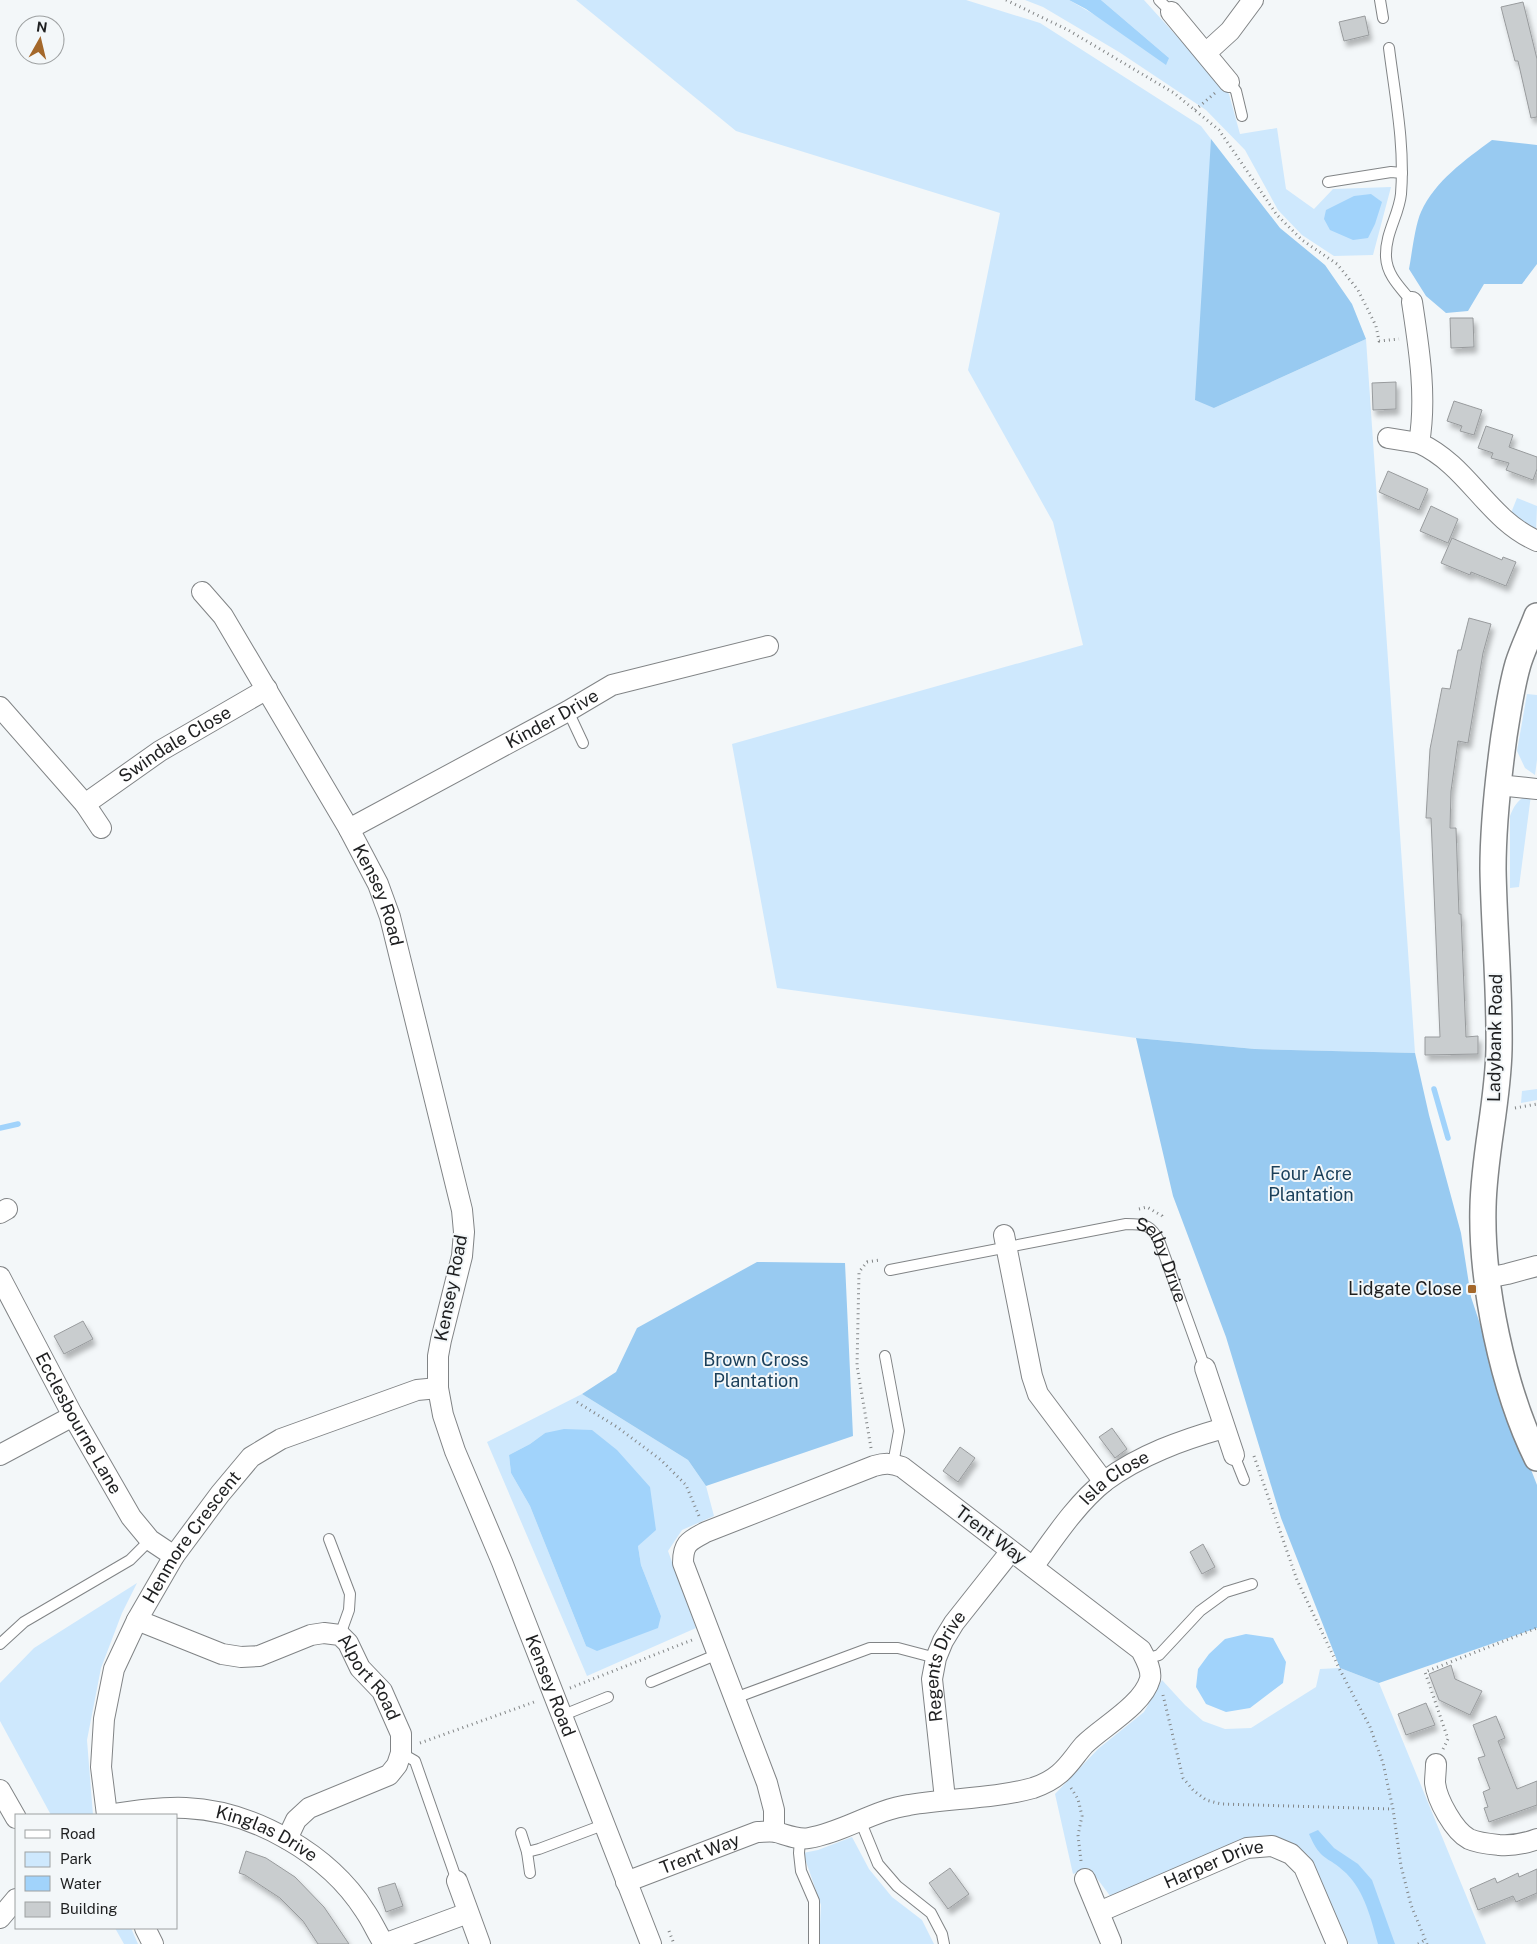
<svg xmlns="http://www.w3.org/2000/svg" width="1537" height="1944" viewBox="0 0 1537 1944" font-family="'Public Sans',sans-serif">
	<defs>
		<filter id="shadow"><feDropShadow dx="3" dy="5.5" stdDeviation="2.5" flood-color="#0004"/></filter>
	</defs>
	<rect width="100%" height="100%" fill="#f3f7f9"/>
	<!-- green -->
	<path fill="#cee8fd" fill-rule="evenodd" d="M576,0H966L1040,23L1201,126L1211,139L1214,408L1366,339L1415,1053L1255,1049L1136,1038L777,988L732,744L1083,645L1053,522L968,370L1000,213L736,131Z
		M1025,0H1069L1169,58L1101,0H1144L1229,94L1240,134L1277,128L1286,189L1314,209L1333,189L1391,187L1373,255L1334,256L1302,235L1278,210L1245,150L1206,110L1119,52L1043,7Z
		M1517,498L1537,506L1536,532L1511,513Z
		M1527,694L1537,695V760L1535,775L1525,768L1517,751Z
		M1531,795L1519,887L1510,888V816C1514,806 1519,797 1531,795Z
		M1537,1089V1100L1521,1103L1522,1091Z
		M582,1394L688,1460L706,1486L714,1516L682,1530L668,1551L696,1628L587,1676L487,1442ZM545,1433L638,1546L641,1565L661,1616L586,1646L530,1506L511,1473L509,1455L530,1444Z
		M137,1583L122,1613L101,1668L87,1740L93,1815H51L0,1721V1683L34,1648Z
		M1340,1668L1379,1683L1486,1944H1349L1308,1855L1277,1838L1111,1897L1089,1868L1073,1874L1055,1794L1098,1749L1144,1712L1162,1680L1185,1705L1203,1721L1225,1729L1251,1728L1316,1687L1320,1669Z
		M852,1837L869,1869L892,1897L922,1920L934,1944H819L821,1905L803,1853L818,1850Z
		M115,1928H131L138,1944H124Z"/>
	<!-- forest -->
	<path fill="#98caf1" d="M1211,139L1280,228L1325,265L1352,304L1366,339L1214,408L1195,400Z
		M1492,140L1537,145V264L1522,284H1484L1468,311L1446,313L1426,296L1409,269C1412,253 1415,225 1421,212C1435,181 1465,160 1492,140Z
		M1136,1038L1255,1049L1415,1053L1429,1115L1461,1233L1471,1297L1514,1426L1537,1485V1628L1379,1683L1340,1668L1281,1518L1226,1337L1173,1196Z
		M757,1262L845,1263L853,1436L706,1486L688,1460L582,1394L616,1372L637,1328Z"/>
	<!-- water -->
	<path fill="#a1d3fb" d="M1069,0H1101L1169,58L1166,65L1086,9Z
		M1371,194L1382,202L1375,224L1368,238L1353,240L1330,230L1324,219L1326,210L1354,196Z
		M564,1429L592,1430L617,1450L650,1487L656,1530L638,1546L641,1565L661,1616L658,1628L597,1651L586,1646L530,1506L511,1473L509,1455L530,1444L545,1433Z
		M1246,1634L1273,1638L1286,1662L1283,1683L1250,1708L1226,1712L1206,1704L1196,1687L1198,1669L1209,1654L1225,1639Z
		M1318,1830L1334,1848L1358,1864L1372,1880L1395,1944H1378C1371,1919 1365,1892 1346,1873C1327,1855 1321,1862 1309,1834Z"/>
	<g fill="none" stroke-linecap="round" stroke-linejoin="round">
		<!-- stream -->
		<path stroke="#a1d3fb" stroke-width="5.5" d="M1434,1089L1448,1138
			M0,1128L18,1124"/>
	</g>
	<!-- building -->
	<path fill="#c9cdcf" stroke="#989b9d" filter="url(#shadow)" d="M1523,2L1537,59V117L1531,118L1518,61H1515L1501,7Z
		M1365,16L1369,35L1344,41L1339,22Z
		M1450,318H1473L1474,347L1451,348Z
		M1396,382V409L1373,410L1372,383Z
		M1454,401L1482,410L1474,435L1460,431L1462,426L1447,421Z
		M1486,426L1513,435L1509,447L1537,457V469L1533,480L1506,470L1509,463L1491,458L1493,453L1478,448Z
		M1388,471L1428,489L1419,510L1379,492Z
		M1431,506L1458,519L1448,543L1420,531Z
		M1452,538L1502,560L1503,557L1516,562L1506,586L1471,572L1470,575L1441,563Z
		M1469,618L1491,624L1483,653L1468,743L1458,741L1451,791L1450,828H1456L1459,914H1461L1466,1037L1478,1036V1054L1425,1055V1037H1440L1431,818H1426L1430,749L1442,688L1450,689L1458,650H1461Z
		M83,1321L93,1339L64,1354L54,1336Z
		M1112,1428L1127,1449L1115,1458L1099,1437Z
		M960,1447L975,1458L958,1482L943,1471Z
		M1203,1544L1215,1567L1202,1574L1190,1552Z
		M1451,1665L1455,1679L1482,1691L1470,1715L1439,1700L1429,1674Z
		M1426,1703L1435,1725L1406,1735L1398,1714Z
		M1496,1716L1505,1738L1498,1741L1517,1789L1537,1781V1805L1489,1822L1484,1808L1488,1807L1483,1792L1490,1789L1478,1758L1485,1756L1473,1725Z
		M246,1851L266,1858L295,1877L324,1907L349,1944H318L303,1921L280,1898L245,1875L239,1873Z
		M950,1868L969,1894L948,1909L929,1883Z
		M1537,1869V1893L1516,1902L1513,1896L1478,1910L1470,1889L1495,1878L1497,1883L1518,1873L1519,1877Z
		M395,1883L403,1906L386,1912L378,1888Z"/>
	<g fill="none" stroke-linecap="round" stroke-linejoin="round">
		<!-- service casing -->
		<g stroke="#818486" stroke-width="12">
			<g id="service">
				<path d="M1159,0L1171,12"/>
				<path d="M1380,0L1383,18"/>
				<path d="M1389,48C1395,96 1405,145 1401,194C1399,215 1385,233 1386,257C1387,276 1401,288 1412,302"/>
				<path d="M1229,82L1236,91L1242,116"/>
				<path d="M1328,182L1391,172L1402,173"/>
				<path d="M568,711L583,743"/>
				<path id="s1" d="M890,1270L1126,1224C1146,1224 1152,1225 1160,1243L1205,1368"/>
				<path d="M885,1356L899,1431L893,1464"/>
				<path d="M1234,1455L1244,1480"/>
				<path d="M329,1539L350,1594L349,1610L340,1635"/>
				<path d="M0,1644L24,1622L130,1560L150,1540"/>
				<path d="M1146,1659L1159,1655L1200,1611L1226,1592L1252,1584"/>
				<path d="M651,1682L718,1654"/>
				<path d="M735,1698L870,1648H898L936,1658"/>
				<path d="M561,1716L608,1697"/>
				<path d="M401,1753L415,1761L457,1881"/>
				<path d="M860,1820L878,1864L897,1886L931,1913L942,1934L944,1944"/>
				<path d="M521,1833L527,1852L530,1873"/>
				<path d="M800,1839L799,1853L801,1871L814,1901V1944"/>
				<path d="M527,1852L539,1849L603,1825"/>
			</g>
		</g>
		<!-- minor casing -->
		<g stroke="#818486" stroke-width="22">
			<g id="minor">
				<path d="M1171,12L1229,82"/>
				<path d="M1207,52L1230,31L1253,0"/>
				<path d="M1412,302C1419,348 1427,397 1419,443C1469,466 1487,519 1537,541"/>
				<path d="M1388,438L1419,443"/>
				<path id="s2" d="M202,592L223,616L349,829L378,884L390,917L462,1210L464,1232L462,1256L441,1340L438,1356V1388L443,1415L455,1451L502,1562L651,1944"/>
				<path d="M0,707L85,804L101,828"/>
				<path d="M1498,785L1537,789"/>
				<path id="s3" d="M85,804L160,751L267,689"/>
				<path id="s4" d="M349,829L568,711L612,685L768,646"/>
				<path d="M0,1213L7,1209"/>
				<path d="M1004,1235L1032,1376L1038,1394L1104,1482"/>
				<path id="s5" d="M0,1277L73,1416L131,1517L150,1540L174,1556"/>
				<path d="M1487,1278L1507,1274L1537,1266"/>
				<path d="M1205,1368L1234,1455"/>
				<path d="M0,1455L73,1416"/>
				<path id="s6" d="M1033,1567C1054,1538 1077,1503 1105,1481C1140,1455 1182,1440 1224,1428"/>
				<path id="s7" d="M137,1620L222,1654L241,1657L259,1656L311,1635L324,1633L340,1635L348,1643L360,1668L382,1691L401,1734V1753L397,1765L389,1775L309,1808L296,1820L287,1839"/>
				<path d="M1436,1764C1436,1770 1435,1777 1435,1783C1437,1800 1454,1831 1469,1839C1478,1843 1489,1844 1499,1845C1513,1846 1524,1844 1537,1839"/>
				<path d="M0,1790L16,1818"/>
				<path id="s8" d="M945,1799L932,1679L936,1658L943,1641L954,1623L1011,1551"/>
				<path id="s9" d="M107,1815L101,1767L104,1719L114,1669L137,1620L174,1556L220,1494L251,1457L281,1439L417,1390L438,1388"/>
				<path id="s10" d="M107,1815C134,1811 160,1807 186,1808C254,1811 329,1854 365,1911C372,1921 377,1933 384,1944"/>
				<path d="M1085,1879L1111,1942"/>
				<path d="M457,1881L480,1944"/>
				<path id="s11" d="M626,1882L757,1832C763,1832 770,1831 776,1832C787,1835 798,1840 809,1838C844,1832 874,1810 909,1805C950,1798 993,1799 1033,1788C1042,1785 1052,1780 1059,1774C1069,1766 1076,1754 1084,1745C1102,1727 1143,1705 1150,1679C1152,1669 1145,1658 1141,1650L902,1467C891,1463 885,1463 874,1466L706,1532C689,1541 683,1543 683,1563L767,1783L774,1810V1832"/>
				<path id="s12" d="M1099,1912L1247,1848L1272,1846L1291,1854L1304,1867L1337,1944"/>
				<path d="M0,1918L16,1899"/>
				<path d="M145,1928L153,1944"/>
				<path d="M384,1944L468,1913"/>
			</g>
		</g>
		<!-- tertiary casing -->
		<g stroke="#818486" stroke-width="28">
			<path id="tertiary" d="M1537,616C1531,632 1523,648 1518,664C1511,688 1508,712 1504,736C1498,780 1493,824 1493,869C1494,929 1500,989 1499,1049C1498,1103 1484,1154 1483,1207C1481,1284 1503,1389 1537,1458"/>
		</g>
		<!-- path -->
		<path stroke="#828586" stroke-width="3" stroke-dasharray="1 4" stroke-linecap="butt" d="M1006,0L1068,30L1174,93L1219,130L1277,215L1302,240L1337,264L1358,290L1376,326L1379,341L1399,339
			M1195,110L1215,93
			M1515,1108L1537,1104
			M1139,1209L1147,1207L1162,1216L1163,1219
			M577,1402L617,1427L661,1460L686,1485L699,1516
			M871,1448L857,1366L859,1272L867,1262L880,1260
			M1254,1456L1297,1580L1341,1672L1370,1727L1383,1763L1393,1809L1401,1866L1411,1905L1427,1944
			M570,1688L692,1640
			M1163,1695L1183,1778L1194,1791L1206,1800L1221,1804L1393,1809
			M420,1743L537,1701
			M1443,1749L1448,1739L1425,1672L1537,1628
			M1071,1788L1078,1799L1082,1816L1078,1835L1081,1861
			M669,1931L674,1944
			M1418,1944L1425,1940"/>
		<!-- service -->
		<use href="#service" stroke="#fff" stroke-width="10"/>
		<!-- minor -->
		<use href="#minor" stroke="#fff" stroke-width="20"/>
		<!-- tertiary -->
		<use href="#tertiary" stroke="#fff" stroke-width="25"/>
	</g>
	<!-- markers -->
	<rect fill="#a4682b" stroke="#f3f7f9" stroke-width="2" x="1467" y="1284" width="10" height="10" rx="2.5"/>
	<g text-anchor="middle" stroke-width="4" stroke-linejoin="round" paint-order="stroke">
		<!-- street labels -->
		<g font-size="18" fill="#1e1f20" stroke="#f3f7f9">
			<text dy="6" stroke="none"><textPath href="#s4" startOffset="231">Kinder Drive</textPath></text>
			<text dy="6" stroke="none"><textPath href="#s3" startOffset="108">Swindale Close</textPath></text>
			<text dy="6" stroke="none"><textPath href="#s2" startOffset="352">Kensey Road</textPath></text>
			<text transform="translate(1495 1038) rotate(-89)" y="6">Ladybank Road</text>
			<text dy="6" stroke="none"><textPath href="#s1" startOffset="298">Selby Drive</textPath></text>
			<text transform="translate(451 1288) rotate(-79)" y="6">Kensey Road</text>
			<text dy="6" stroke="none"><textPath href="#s5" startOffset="166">Ecclesbourne Lane</textPath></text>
			<text dy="6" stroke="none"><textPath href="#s6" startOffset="122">Isla Close</textPath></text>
			<text transform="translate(991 1535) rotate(37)" y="6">Trent Way</text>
			<text dy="6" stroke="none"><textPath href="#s9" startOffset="301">Henmore Crescent</textPath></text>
			<text dy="6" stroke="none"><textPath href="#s8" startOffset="136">Regents Drive</textPath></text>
			<text dy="6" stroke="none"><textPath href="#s7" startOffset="266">Alport Road</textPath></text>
			<text dy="6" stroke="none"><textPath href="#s2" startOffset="1178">Kensey Road</textPath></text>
			<text dy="6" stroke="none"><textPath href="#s10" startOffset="165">Kinglas Drive</textPath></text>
			<text dy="6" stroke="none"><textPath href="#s11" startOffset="79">Trent Way</textPath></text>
			<text dy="6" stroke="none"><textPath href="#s12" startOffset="125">Harper Drive</textPath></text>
		</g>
		<!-- park labels -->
		<g font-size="18" fill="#1a3f5a" stroke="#f3f7f9">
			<text x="1311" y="1180">Four Acre<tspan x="1311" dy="21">Plantation</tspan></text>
			<text x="756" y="1366">Brown Cross<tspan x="756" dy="21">Plantation</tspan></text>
		</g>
		<!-- poi labels -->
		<g font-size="18" fill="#1e1f20" stroke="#f3f7f9" text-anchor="end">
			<text x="1462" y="1295">Lidgate Close</text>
		</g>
	</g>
	<!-- legend -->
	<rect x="15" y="1814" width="162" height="115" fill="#f3f7f9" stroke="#9ea1a2"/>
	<rect x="25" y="1830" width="25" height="8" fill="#ffffff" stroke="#9ea1a2"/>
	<text x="60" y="1839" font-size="15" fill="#1e1f20">Road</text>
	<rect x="25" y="1852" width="25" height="15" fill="#cee8fd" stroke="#9ea1a2"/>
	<text x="60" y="1864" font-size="15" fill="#1e1f20">Park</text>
	<rect x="25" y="1876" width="25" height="15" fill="#a1d3fb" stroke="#9ea1a2"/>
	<text x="60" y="1889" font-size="15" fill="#1e1f20">Water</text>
	<rect x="25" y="1902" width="25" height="15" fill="#c9cdcf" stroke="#9ea1a2"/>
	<text x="60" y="1914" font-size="15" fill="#1e1f20">Building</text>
	<!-- north arrow -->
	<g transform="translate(40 40) rotate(8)"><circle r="24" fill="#f3f7f9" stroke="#9ea1a2"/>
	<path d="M0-4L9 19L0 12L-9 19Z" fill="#a4682b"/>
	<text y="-8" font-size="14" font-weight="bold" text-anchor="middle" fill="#1e1f20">N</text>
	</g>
</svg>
